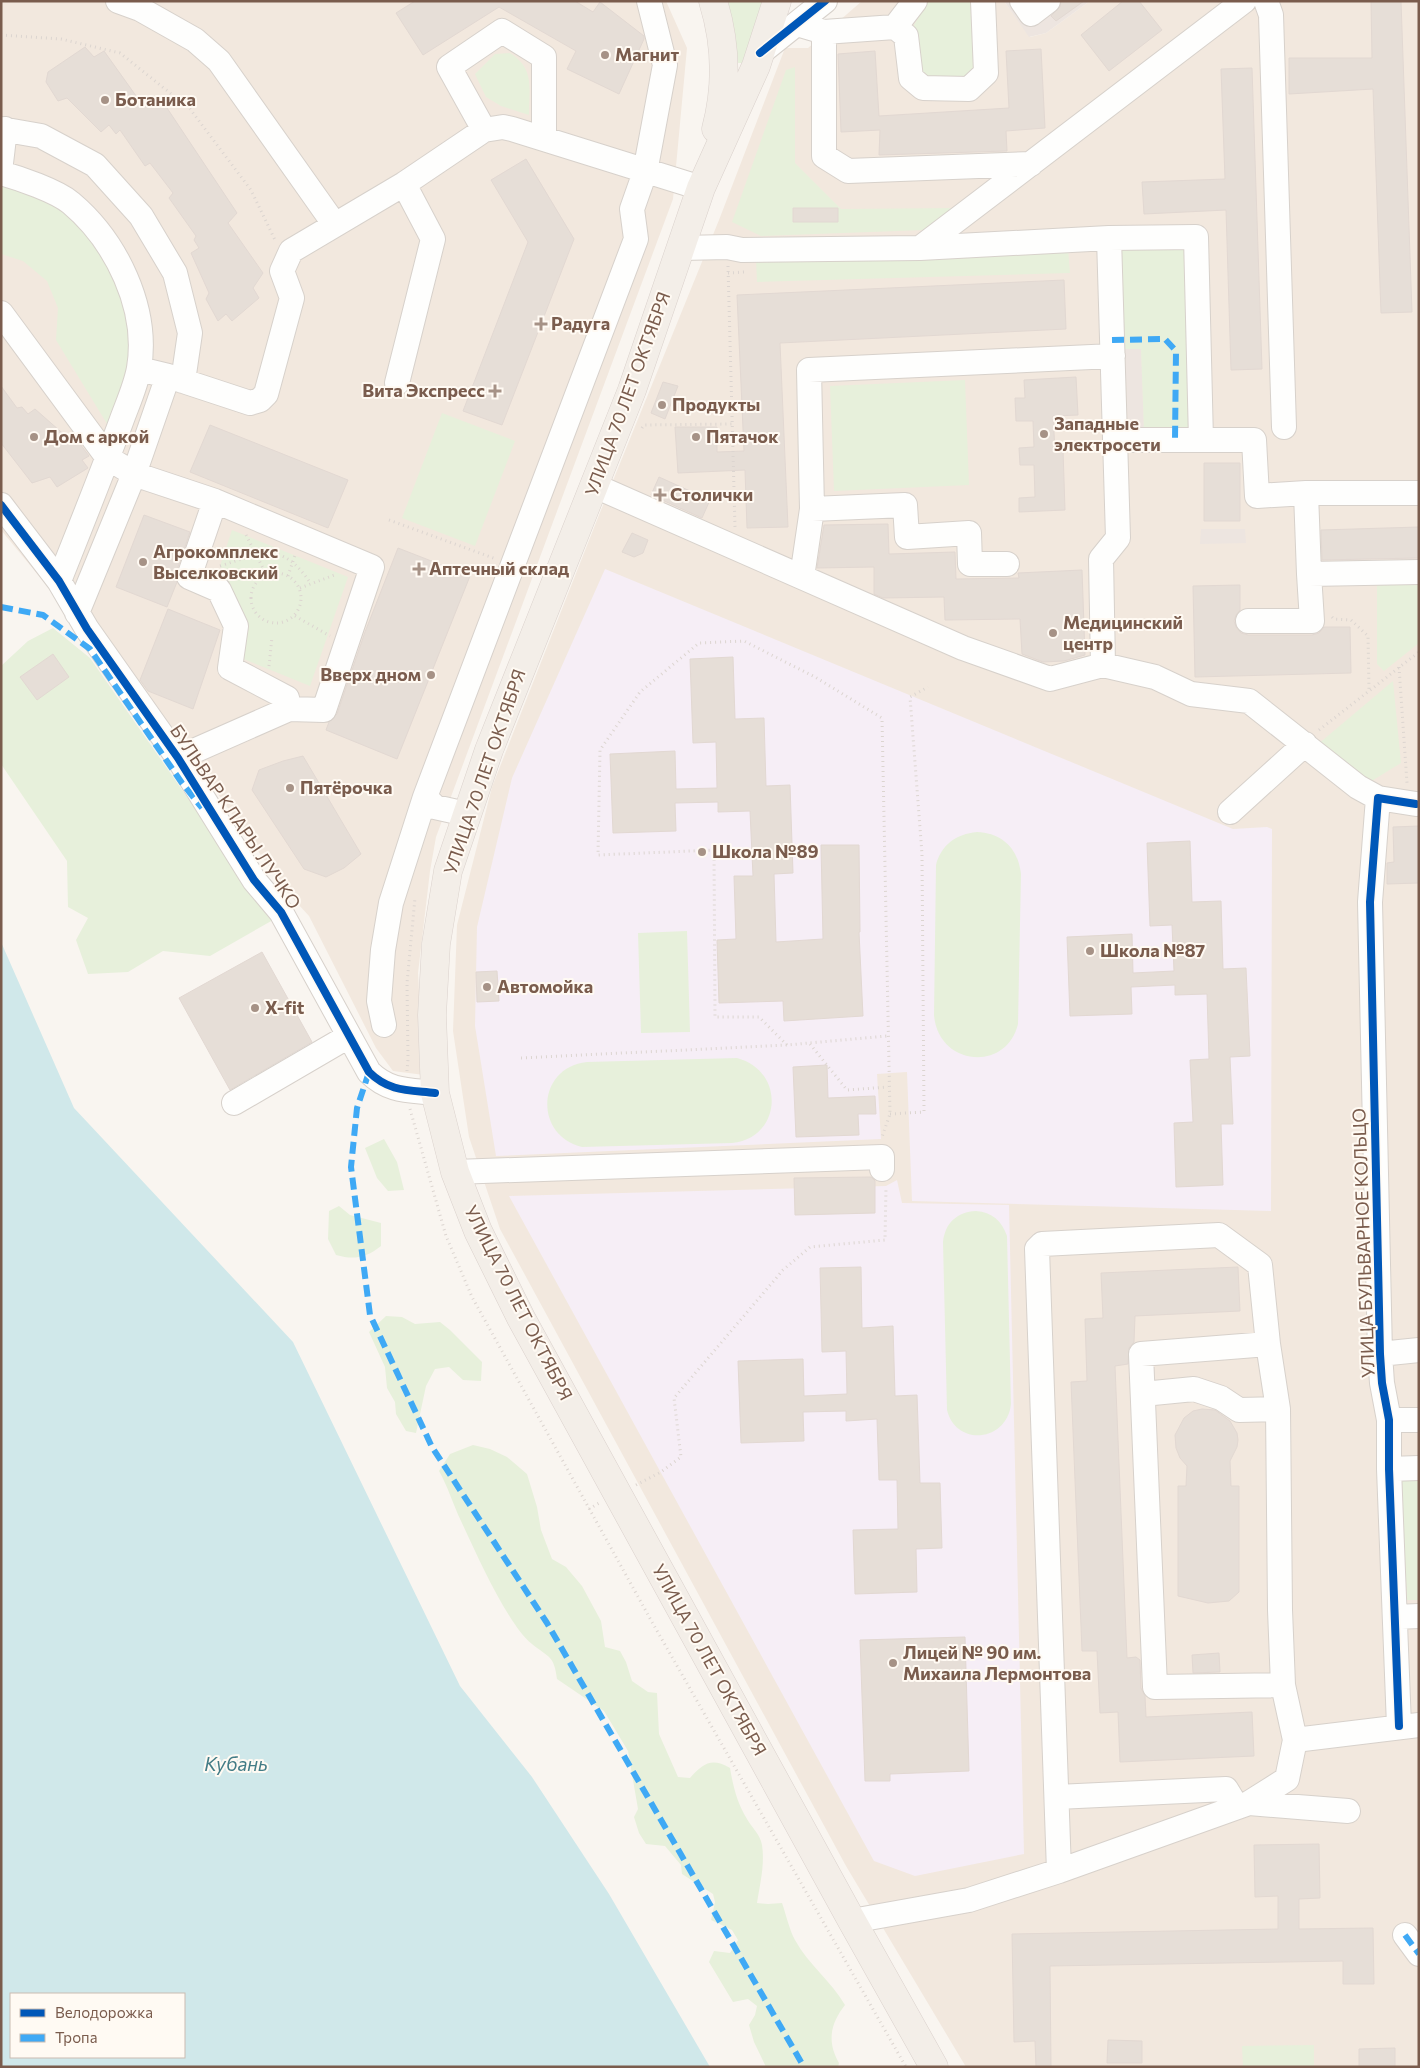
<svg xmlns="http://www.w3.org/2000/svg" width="1420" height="2068" viewBox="0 0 1420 2068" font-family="Commissioner,sans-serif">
	<rect width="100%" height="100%" fill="#f9f5f0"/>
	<!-- residential -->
	<path fill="#f2e8de" d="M1,1H666L687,48L673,199L436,837L430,871L418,973L424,1075L393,1071L376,1048L309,916L287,892L213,787L1,530Z
		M862,1H1004L1030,37L1046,33L1090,1H1419V2067H966L846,1866L500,1229L469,1137L453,1031L457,925L492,787L599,515L719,220L785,48H808Z"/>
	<!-- industrial -->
	<path fill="#ede5e0" d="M1004,1H1090L1046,33L1029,37Z
		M1141,348L1144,431L1128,432L1125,349Z
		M1201,529H1245L1246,543L1200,544Z"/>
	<!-- education -->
	<path fill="#f6eef6" d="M605,569L1233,829L1267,827L1272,829L1271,1211L912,1201L907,1072L877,1074L881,1139L496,1156L475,1026L477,927L512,778Z
		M897,1180L902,1203L1009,1205L1024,1854L915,1876L874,1861L509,1196L886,1186Z"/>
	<!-- green -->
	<path fill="#e7f0db" d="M728,1H765L742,63H738L736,57Z
		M928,1H974L977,67L967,81L925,80L915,70L914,25Z
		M510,53C535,69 529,88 529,115L501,106L486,97L475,74L495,54Z
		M795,67V163L841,209L956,208L924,230L761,236L732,222L786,70Z
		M1,166L53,182L149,325L112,432L56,340L58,308L47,281L23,261L1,254Z
		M1186,247L1193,429L1144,431L1141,349H1125L1121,250Z
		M1068,248L1070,273L757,282L756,258Z
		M965,380L969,485L834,491L830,386Z
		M442,413L515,441L475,546L402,518Z
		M232,530L348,577L310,686L241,658V612L220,566Z
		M1419,580V643L1384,671L1377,664V582Z
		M53,628L90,658L273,920L210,956L163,951L128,972L88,974L76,940L88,918L68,907L67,861L1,764V666L28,641Z
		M1393,681L1401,763L1370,782L1317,745Z
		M977,832C1002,833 1018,848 1021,874L1018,1024C1006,1073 938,1066 934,1015L936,865C941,845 956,834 977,832Z
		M687,931L690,1032L641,1033L638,933Z
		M737,1058C786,1071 782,1138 732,1143L582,1147C533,1135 537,1067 587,1062Z
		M384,1139L397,1162L404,1190L388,1191L377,1178L365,1148Z
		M339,1206L350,1215L381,1223V1246C366,1258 354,1260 336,1255L328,1239L329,1211Z
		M976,1211C992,1212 1002,1221 1007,1236L1011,1404C1007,1442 956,1447 947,1410L943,1242C945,1223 957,1212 976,1211Z
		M386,1316L402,1317L415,1324L440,1322L450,1330L482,1362L481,1381L463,1380L449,1367L435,1369L426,1386L416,1433L406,1431L396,1414L395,1402L387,1388L385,1367L369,1332Z
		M473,1445L490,1449L507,1457L527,1474L537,1507L541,1530L552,1559L566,1567L582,1586L601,1621L605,1647L620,1651L626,1662L632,1681L648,1692L657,1693L659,1734L678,1777L690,1778C703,1764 711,1757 730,1768C733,1786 737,1803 747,1819C752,1828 760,1834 762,1845C765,1864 760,1884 757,1903L768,1904L782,1903C786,1914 789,1929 795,1940C808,1964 831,1981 845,2005C830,2024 827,2042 839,2063L838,2067H766L754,2042L749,2025L755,2015L757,2006L748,1999L733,2002L709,1962L714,1951L730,1953L738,1940L732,1930L711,1920L715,1902L713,1894L682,1874L681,1865L665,1846L646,1844L639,1833L634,1817L638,1809L628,1751L604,1711L557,1679C554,1655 549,1658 532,1644C523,1637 516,1626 510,1617C491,1587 476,1553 461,1521C453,1504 448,1487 439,1471L450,1454Z
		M1401,1478H1419V1600H1407Z
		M1314,2045V2067H1243L1242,2046Z"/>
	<!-- water -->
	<path fill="#d0e8ea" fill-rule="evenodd" d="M1,942L74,1108L293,1342L460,1686L532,1777L609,1894L710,2067H1ZM11,1994H184V2057H11Z"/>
	<!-- building -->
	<path fill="#e6ded7" stroke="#e2d8d2" d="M415,1H575L593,12L600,2L644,36V39L619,94L567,69L576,51L499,7L423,55L396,13Z
		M1061,1H1084L1056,21L1051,16L1060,7Z
		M1123,1H1139L1162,30L1109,71L1081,35Z
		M1371,1H1401L1412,312L1381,313L1373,89L1289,94V58H1372Z
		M85,47L94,57L104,51L144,107L161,99L237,213L228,223L263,273L253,288L259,298L232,321L226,314L218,321L206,299L209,293L191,253L199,248L194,240L196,236L169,198L173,193L150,163L145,166L120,130L116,134L109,125L101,132L67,98L58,101L46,82L48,72Z
		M1041,49L1045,128L1006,131L1007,151L879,155L880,130L841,132L838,54L875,51L879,116L1009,108L1006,51Z
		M1252,68L1262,369L1231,370L1226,210L1144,214L1142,182L1225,179L1221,69Z
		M526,159L574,239L502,425L463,411L528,242L491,180Z
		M793,208H838V222H793Z
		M1064,280L1066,329L780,343L788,527L747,528L745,470L678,473L675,427H717V452L744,451L737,295Z
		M1076,377L1078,415L1053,416L1055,450H1063L1065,510L1019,512V498L1035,497L1034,465H1020L1019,448L1034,447L1033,421H1016L1015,398H1025L1024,380Z
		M663,382L678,386L665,419L651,413Z
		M1,386L17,408L22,407L28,414L35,409L68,438L74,436L89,456L82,460L88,468L57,487L50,477L32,483L1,443Z
		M210,425L348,480L328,528L190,472Z
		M1204,463H1240V521H1204Z
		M659,477L710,500L702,518L651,495Z
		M144,515L190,532L176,573L177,582L167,607L116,587Z
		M888,524L889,554L955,552L956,579L1019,578L1018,573L1082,570L1085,655L1064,661L1043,662L1022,654L1020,619L945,620L944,597L883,598L874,594V567L817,568L824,525Z
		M1419,527V558L1322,560L1321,530Z
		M632,533L648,540L643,553L634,557L622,552Z
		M398,548L470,576L397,759L326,730L329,722L337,714L365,632Z
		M1240,585V610L1236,615L1234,621L1236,627L1241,633L1248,635H1312L1319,633L1324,627H1350L1351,673L1195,677L1193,586Z
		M168,609L220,630L193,709L148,691L140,680Z
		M53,654L69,677L37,700L20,677Z
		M733,657L735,719L764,718L766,786L790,785L793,873L774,874L776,942L823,939L821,845H859L860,932H859L863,1016L784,1021L783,1001L719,1003L717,940L736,939L734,876H753L750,811L718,812V802L675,803L676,831L613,833L610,754L675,751L676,789L717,788L716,742L693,743L690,659Z
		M303,756L361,854L344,868L326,877L304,869L252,790L259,770L283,761Z
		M1419,826V883L1387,884V863L1394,862L1393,827Z
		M1190,841L1192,902L1221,901L1223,969L1246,968L1250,1056L1230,1057L1233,1124H1221L1223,1185L1176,1187L1174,1123L1193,1122L1190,1060L1209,1059L1207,994L1175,995V985L1131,987L1132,1014L1070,1016L1067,937L1132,934L1133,973L1174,971L1172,925L1150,926L1147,843Z
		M262,952L312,1042L230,1090L179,998Z
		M497,971L499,1001L477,1002L476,972Z
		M827,1065L828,1098L875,1096L876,1114H858L859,1135L796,1137L793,1067Z
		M871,1177L875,1181V1213L795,1215L794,1178Z
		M861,1267L862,1328L893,1326L895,1396L917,1395L920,1483H940L942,1548L916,1549L917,1592L855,1594L853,1530L898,1529L897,1480H879L877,1419L846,1421V1411L803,1412L804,1441L741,1443L738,1361L803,1359L804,1396L847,1394L846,1351L822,1352L820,1268Z
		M1238,1267L1240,1311L1135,1316L1134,1342L1129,1348L1128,1364L1115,1366L1127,1658L1136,1657L1140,1660L1141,1688L1145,1696L1146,1717L1252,1712L1254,1756L1120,1762L1118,1712L1100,1713L1097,1651H1082L1071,1382L1087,1381L1085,1319L1103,1318L1101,1273Z
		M1202,1409L1215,1410L1230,1421L1237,1433L1238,1440L1237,1447L1230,1461L1231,1486H1239V1592L1229,1601L1208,1603L1178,1596V1486H1186L1187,1466L1180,1458L1176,1448L1175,1435L1184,1418L1193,1411Z
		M965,1637L969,1771L890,1774V1781H865L860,1640Z
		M1219,1653L1220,1672L1193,1673L1192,1655Z
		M1319,1844L1320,1898L1299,1899V1929L1373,1928L1374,1984H1343V1961L1050,1966L1051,2067H1036L1035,2041L1014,2042L1012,1934L1278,1929V1896L1255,1897L1254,1845Z
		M1108,2040L1142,2041V2063H1107Z
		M1395,2048V2067H1359V2049Z"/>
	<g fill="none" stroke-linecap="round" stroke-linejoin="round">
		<!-- minor casing -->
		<g stroke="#d7d1cb" stroke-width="26">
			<path id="minor" d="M118,1L140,9L195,40L219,61L335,225
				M1022,1L1031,14L1048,1
				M1266,1L1271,15L1284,427
				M797,24L824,32L895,27L906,36L911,78L923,88L969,89L986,73L983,1
				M895,27L915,1
				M824,32V156L848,171L1031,164
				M760,53L825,1
				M1,129L41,136L95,165L141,216L175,273L190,333L183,381
				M484,130L449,67L502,31L544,57V138
				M1,163L5,129
				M1,173C19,178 57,191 71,203C116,241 149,308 139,368C136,386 127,405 121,422C101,476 80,528 59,581
				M1109,238L1196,237L1201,440H1254L1257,496L1306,493H1419
				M920,248L1244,1
				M1,313L108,458L134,474L215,501L372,567L324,710L289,709L178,758
				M139,369L168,376L250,403L260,400L266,394L292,298L282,271L291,251L404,184L484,130L503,127L512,129L701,188
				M397,383L433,239L404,184
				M1115,440H1201
				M595,486L963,648L1050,679L1103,665L1101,559L1118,538L1109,238L920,248L742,250L727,247L682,248
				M1306,493L1309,574L1419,572
				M215,501L189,577L219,590L236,626L230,668L287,698L289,709
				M1,505L59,581L87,629L178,758L254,880L281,912L369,1072C389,1092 409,1090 435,1093
				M812,509L905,505L907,537L969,533L970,564H1007
				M802,577L812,509L809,370L1113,356
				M77,613L134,474L168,376
				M1248,621H1312L1309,574
				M1103,665L1155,677L1191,694L1249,701L1358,787L1378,798
				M1230,812L1305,744
				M466,814L435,807L425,797L636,239L632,209L645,172L665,65L649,1
				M384,1025L379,1001L383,950L391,903L425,797
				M234,1103L349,1036
				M455,1172L882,1157V1169
				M1268,1344L1278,1409L1280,1610L1283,1685
				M1380,1354L1419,1350
				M1143,1394L1194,1389L1221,1398L1239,1410L1278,1409
				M1389,1420H1419
				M1389,1469L1419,1468
				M1395,1617L1419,1616
				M1399,1726L1389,1469V1420L1382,1383L1380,1354L1370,902L1378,798L1416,804
				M1057,1797L1226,1789L1237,1807
				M1249,1803L1348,1811
				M1059,1871L1037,1249L1042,1244L1219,1235L1260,1265L1268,1344L1141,1354L1155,1687L1283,1685L1295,1740
				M852,1921L969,1900L1059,1871L1249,1803L1287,1779L1295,1740L1419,1725
				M1405,1935L1419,1954"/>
		</g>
		<!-- major casing -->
		<g stroke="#dad1cc" stroke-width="29">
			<path id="major" d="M713,1C726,43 727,87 716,129
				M777,1L756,66L701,188L632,390L489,750L448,871L436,944L432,1015L435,1093L455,1172L478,1231L521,1318L852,1921L934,2067"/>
		</g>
		<!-- path -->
		<path stroke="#dcd5d0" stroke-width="3" stroke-dasharray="1 4" stroke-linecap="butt" d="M1,35L61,39L120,53L190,109L251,190L275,240
			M728,266L735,527
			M728,273L745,272
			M642,428L644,425L732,424
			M389,520L496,559
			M246,535L266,574
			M220,566C262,553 282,540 311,584
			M251 598a25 25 0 1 1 50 0a25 25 0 1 1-50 0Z
			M288,576L295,555
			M300,588L337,574
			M295,616L330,636
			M1332,617L1334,619L1351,620L1368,636L1369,690
			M269,666L272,637
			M1399,667L1407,783
			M1319,730L1419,652
			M810,1044L847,1090L888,1087
			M787,1045L759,1017H715L714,850L598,855L600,750L640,692L699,643L744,641L815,677L882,718L890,1114L882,1137
			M521,1058L787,1045L887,1036
			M407,1071L408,1059L407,983L415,898
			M410,1109L446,1236L472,1297L652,1622L906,2067
			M890,1114L924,1112L922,854L910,697L928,687
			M636,1485L661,1472L681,1457L674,1398L783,1270L810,1247L885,1240L886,1187
			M589,1509L599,1503"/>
		<!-- minor -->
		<use href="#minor" stroke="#fefefd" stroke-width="24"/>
		<!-- major -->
		<use href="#major" stroke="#f3eee8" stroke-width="28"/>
		<!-- quiet -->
		<path stroke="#3fa9f5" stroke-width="6" stroke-dasharray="12 6" stroke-linecap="butt" d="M1112,340L1165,339L1176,351L1175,440
			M1,607L43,615L90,649L182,783L202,808
			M369,1072L357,1108L351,1167L370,1315L432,1447L547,1623L804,2067
			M1405,1935L1419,1954"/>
		<!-- cycleway casing -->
		<g stroke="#fffaf3" stroke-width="11">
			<path id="cycleway" d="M760,53L825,1
				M1,505L59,581L87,629L178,758L254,880L281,912L369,1072C389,1092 409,1090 435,1093
				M1399,1726L1389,1469V1420L1382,1383L1380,1354L1370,902L1378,798L1416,804"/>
		</g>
		<!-- cycleway -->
		<use href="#cycleway" stroke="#0057b8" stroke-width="8"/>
	</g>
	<!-- markers -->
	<g fill="#a69286" stroke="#fffaf3" stroke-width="2">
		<circle cx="605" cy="55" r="5"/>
		<circle cx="105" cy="100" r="5"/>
		<path d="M538.5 316.5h5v5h5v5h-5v5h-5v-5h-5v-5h5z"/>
		<path d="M492.5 383.5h5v5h5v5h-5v5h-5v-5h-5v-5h5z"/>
		<circle cx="662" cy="405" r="5"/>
		<circle cx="1044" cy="434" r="5"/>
		<circle cx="34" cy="437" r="5"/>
		<circle cx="696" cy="437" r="5"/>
		<path d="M657.5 487.5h5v5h5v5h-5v5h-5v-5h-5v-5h5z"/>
		<circle cx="143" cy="562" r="5"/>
		<path d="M416.5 561.5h5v5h5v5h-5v5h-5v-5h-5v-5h5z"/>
		<circle cx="1053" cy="633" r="5"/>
		<circle cx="431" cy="675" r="5"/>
		<circle cx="290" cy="788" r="5"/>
		<circle cx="702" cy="852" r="5"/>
		<circle cx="1090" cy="951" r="5"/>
		<circle cx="487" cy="987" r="5"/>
		<circle cx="255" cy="1008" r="5"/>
		<circle cx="893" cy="1663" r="5"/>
	</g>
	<g text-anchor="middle" stroke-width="4" stroke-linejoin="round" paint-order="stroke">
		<!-- poi labels -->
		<g font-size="18" font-weight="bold" fill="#7a5c4d" stroke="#fffaf3" text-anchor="start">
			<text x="615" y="61">Магнит</text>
			<text x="115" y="106">Ботаника</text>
			<text x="551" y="330">Радуга</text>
			<text x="485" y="397" text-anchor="end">Вита Экспресс</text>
			<text x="672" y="411">Продукты</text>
			<text x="1054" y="430">Западные<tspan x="1054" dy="21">электросети</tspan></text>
			<text x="44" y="443">Дом с аркой</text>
			<text x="706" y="443">Пятачок</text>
			<text x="670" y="501">Столички</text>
			<text x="153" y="558">Агрокомплекс<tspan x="153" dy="21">Выселковский</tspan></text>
			<text x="429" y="575">Аптечный склад</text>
			<text x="1063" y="629">Медицинский<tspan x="1063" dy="21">центр</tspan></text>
			<text x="421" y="681" text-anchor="end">Вверх дном</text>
			<text x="300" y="794">Пятёрочка</text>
			<text x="712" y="858">Школа №89</text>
			<text x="1100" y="957">Школа №87</text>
			<text x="497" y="993">Автомойка</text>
			<text x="265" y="1014">X-fit</text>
			<text x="903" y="1659">Лицей № 90 им.<tspan x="903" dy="21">Михаила Лермонтова</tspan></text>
		</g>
		<!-- street labels -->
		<g font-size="18" fill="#7a5c4d" stroke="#fffaf3">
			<text transform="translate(628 394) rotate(-70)" y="6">УЛИЦА 70 ЛЕТ ОКТЯБРЯ</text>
			<text transform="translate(485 772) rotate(-71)" y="6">УЛИЦА 70 ЛЕТ ОКТЯБРЯ</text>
			<text transform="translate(235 817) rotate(56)" y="6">БУЛЬВАР КЛАРЫ ЛУЧКО</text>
			<text transform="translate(1364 1243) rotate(-92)" y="6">УЛИЦА БУЛЬВАРНОЕ КОЛЬЦО</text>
			<text transform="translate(518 1303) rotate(63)" y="6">УЛИЦА 70 ЛЕТ ОКТЯБРЯ</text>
			<text transform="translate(709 1660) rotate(61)" y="6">УЛИЦА 70 ЛЕТ ОКТЯБРЯ</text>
		</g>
		<!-- water labels -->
		<g font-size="19" font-style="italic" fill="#437c86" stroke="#fffaf3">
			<text x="236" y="1771">Кубань</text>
		</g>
	</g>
	<!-- border -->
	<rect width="1420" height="2068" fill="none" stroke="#7a5c4d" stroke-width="5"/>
	<!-- legend -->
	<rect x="10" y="1993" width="175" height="65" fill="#fffaf3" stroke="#cabbb1"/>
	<rect x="20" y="2009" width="25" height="8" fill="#0057b8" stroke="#cabbb1"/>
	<text x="55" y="2018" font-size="15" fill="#7a5c4d">Велодорожка</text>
	<rect x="20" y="2034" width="25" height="8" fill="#3fa9f5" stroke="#cabbb1"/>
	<text x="55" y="2043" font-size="15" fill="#7a5c4d">Тропа</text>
</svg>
